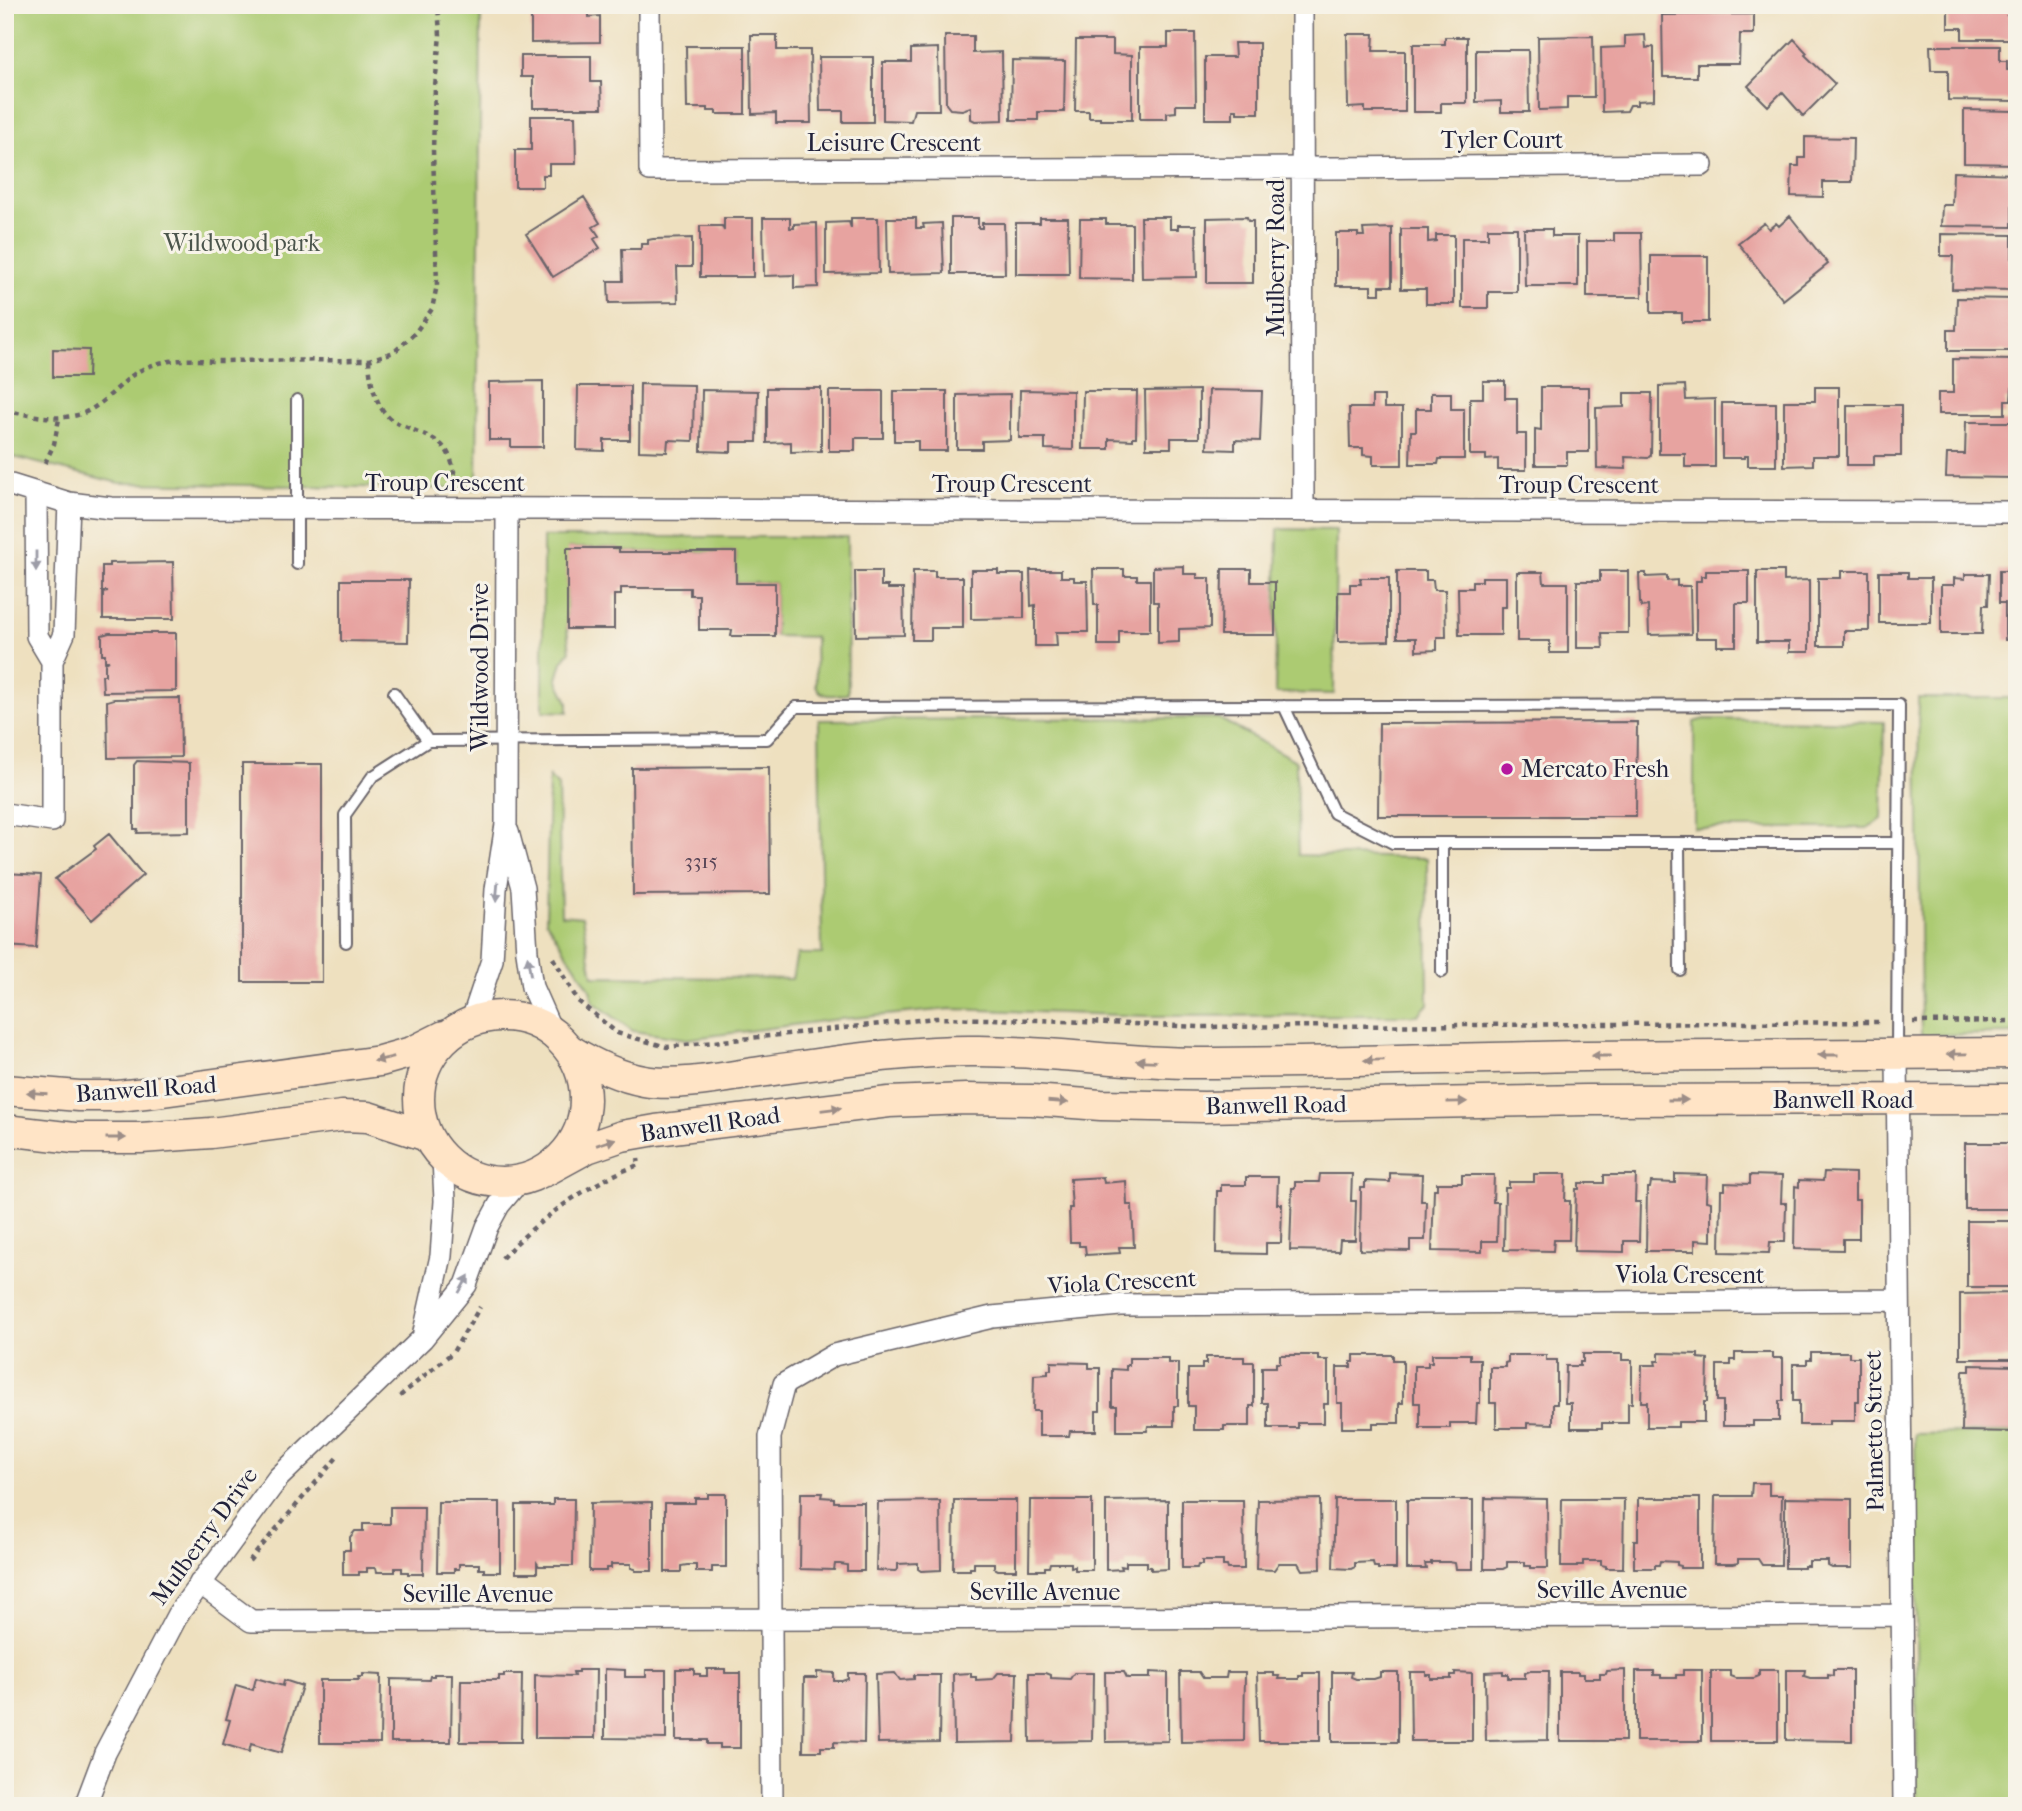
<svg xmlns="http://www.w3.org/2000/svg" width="2022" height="1811" viewBox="0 0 2022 1811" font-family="'IM FELL French Canon',serif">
	<rect width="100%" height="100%" fill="#f7f3e8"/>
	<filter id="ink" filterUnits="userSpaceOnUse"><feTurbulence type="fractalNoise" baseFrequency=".0143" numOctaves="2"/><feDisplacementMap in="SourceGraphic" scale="14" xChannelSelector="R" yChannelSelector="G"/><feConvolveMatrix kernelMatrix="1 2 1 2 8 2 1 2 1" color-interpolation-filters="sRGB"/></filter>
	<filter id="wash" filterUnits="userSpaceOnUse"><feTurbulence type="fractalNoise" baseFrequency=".00686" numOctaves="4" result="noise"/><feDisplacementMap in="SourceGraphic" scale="28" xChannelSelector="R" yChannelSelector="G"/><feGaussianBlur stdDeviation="1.57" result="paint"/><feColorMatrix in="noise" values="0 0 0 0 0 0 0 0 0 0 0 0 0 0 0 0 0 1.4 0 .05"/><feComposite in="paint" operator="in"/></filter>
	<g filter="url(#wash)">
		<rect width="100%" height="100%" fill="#eee0bf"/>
		<!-- green -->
		<path fill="#accb72" stroke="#677656" stroke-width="2" d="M5,5H481L477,489L119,483L5,455Z
			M1278,529L1336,530L1334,694L1275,693Z
			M543,537H847L848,694C836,695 822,699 816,686L815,637L775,636V583H736V552H619L618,548H568L567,629L570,651L562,662L557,679L568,702V712L543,711Z
			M1918,698H2017V1034L1921,1035Z
			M1218,718L1296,761L1298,855L1427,858L1428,1004L1418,1015L1147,1016L951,1009L831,1020L687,1039L633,1031L593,1002L590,989L546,921L549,777L558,786L561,915L582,917L593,976L792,979L797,954H822L819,720Z
			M1705,719L1884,722L1882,819L1867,828H1694V722Z
			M2017,1432V1806H1917L1915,1434Z"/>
		<g id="blocks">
			<!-- building -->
			<path fill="#e7a3a0" d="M519,5H589V17L600,16V42L531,43V11H519Z
				M1948,5H2017V16H2008L2014,20L2015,35H2012V39H1962V28H1948Z
				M1754,14V34H1740L1739,64H1697V77H1663L1662,15Z
				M1168,33H1195L1196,105H1176V112L1167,113V119H1140V47H1168Z
				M1347,34H1374L1373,51H1405V112H1365V107L1348,108Z
				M751,35H777V50H810L811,123H776V113L752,114Z
				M1645,35L1646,48L1654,47V100L1637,101V105H1630L1627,111L1602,112L1601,48L1625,47V36Z
				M945,36H973V53L1002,52L1003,120L975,121L971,119V107L962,110L950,109L946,104Z
				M1593,36L1594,97H1567V109L1539,110L1538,37Z
				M1445,37H1467V103H1441V112H1413V44H1445Z
				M1794,39L1807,53L1805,55L1835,84L1803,116L1782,92L1768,106L1748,86Z
				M1076,40H1113V54L1132,55V120H1100V118H1089V111H1075Z
				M1234,43H1259V113H1237V110H1233V119H1205V57H1235Z
				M686,46H745V114H716V111H708V108H687Z
				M1930,46H2000V61H2007V70H2017V101L1948,100V70H1931Z
				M938,48L939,110H914L911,121L883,120V62H911V49Z
				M1476,50H1528L1529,112H1501V101L1476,102Z
				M521,56H591V82H601L602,108H533V77H521Z
				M819,57H873V122H843V111H820Z
				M1012,60L1065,61L1064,112H1038V120H1011Z
				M1964,110L2015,111L2017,164L1964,163Z
				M531,116H575L576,164H549V175H543V187H515V150H531Z
				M1805,137L1853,138L1852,182H1823V197L1791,196L1792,166H1799V158H1805Z
				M1953,172L2017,174V204H2012V227L1941,226L1942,205H1952Z
				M584,197L600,223L593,227L599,236L594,239L600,248L553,277L526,234Z
				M1790,216L1828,264L1783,300L1738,243L1764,223L1769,229L1776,223L1779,226Z
				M1141,217H1170V229H1178V225H1196L1197,277L1142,278Z
				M1247,217L1248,221H1253V283H1207V218Z
				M724,218H753V277H700V226H722L724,231Z
				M763,218H790V228H794V224L817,223L818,287L794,288V275L764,276Z
				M851,218H878L879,273L826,274V223L849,222L851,228Z
				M887,218H916V228H924L923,224L942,223L944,273L888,274Z
				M951,218H978V228H982V223H1004L1005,274H951Z
				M1040,218H1068L1069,274H1016V223H1040Z
				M1080,219H1106V224H1132V279L1079,278Z
				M1392,228V286H1380V294H1371V286H1336V233H1358V236H1364L1363,229Z
				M1488,228H1517V292H1488V308H1462V238H1488Z
				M1401,229H1428V242L1436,241V235H1454V304H1426V289H1401Z
				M1524,229H1552V236H1578V286H1525Z
				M1614,233H1641L1642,297H1587V241H1614Z
				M1941,234L2012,235V260H2017V290L1952,289L1953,256H1941Z
				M692,238V267H677L678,302L609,303L608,281H623L622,249H641V244H648V240L653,239Z
				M1651,256H1708V322H1682V313H1651Z
				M1957,298L2017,299L2016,351H1948V330H1956Z
				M53,349L89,350L88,377H53Z
				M1953,359L2017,360V389L2012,388L2011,400H2005V414H1938V393H1953Z
				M543,381V447H511V440H489V382Z
				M1483,381H1505V398H1517V434H1526V470H1498V459L1486,460V455H1470V398H1483Z
				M640,384L694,385L693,441L668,440L667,452L639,451Z
				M1685,385L1686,400L1715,399V467H1685V454H1659V386Z
				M578,386H630V440H604V451L577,450Z
				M1541,387H1589V452H1567V465H1535V429L1541,430Z
				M1815,387H1839V456H1813V465L1784,466V401H1815Z
				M767,388H821V451L791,452V442L767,443Z
				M702,390L758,391L757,442H731V452L701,451Z
				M1020,390L1073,391V450L1045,449V438H1019Z
				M1199,390V438H1171V448H1146L1145,391Z
				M1209,390L1262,391L1260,441L1235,440V450L1207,449Z
				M829,391H883V438H855V451H829Z
				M894,391H947V451H918V441H894Z
				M1083,391H1137L1136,437H1133V440L1109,439V449H1082Z
				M1431,393H1451V409H1464V459H1439L1438,464H1410L1411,431H1416V409H1431Z
				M1624,393H1652L1651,455L1648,458L1625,457L1626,469L1597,468L1596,408L1624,407Z
				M1010,394V440L982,441V449H957V395Z
				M1372,396H1384V408H1402V465H1373V456L1363,455V448H1350L1349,408H1372Z
				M1722,403H1776V466H1748V456H1744V458H1722Z
				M1847,405H1901V456H1874V465H1847Z
				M1966,422H2017V478L1946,477L1947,454H1965Z
				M567,548H619V552H736V583H775V636H731L732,630H699V595H690V588H621V595H614V629H567Z
				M173,562L174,619H103V592L108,591H102V566H109V563Z
				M1184,566V574H1197V578H1210V628L1179,629V642L1158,643V602H1153V567Z
				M1093,569H1124V576H1137V580H1150V631H1119V645H1098V605H1094Z
				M1222,569H1251V582H1275V635H1221Z
				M971,570H998V574H1024V618L971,619Z
				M1030,570H1061V577H1074V581H1087L1088,632H1056L1057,646H1035V605L1031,606Z
				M855,571H881V586H888V589H903L904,635L856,636Z
				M913,571H935V577H963V628H931V640H912Z
				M1397,571H1426V580H1433L1434,590H1445L1446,637H1437V650L1416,651V638H1397Z
				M1600,571H1628V633H1602L1603,648H1577V581H1600Z
				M1706,571H1749V603H1736V646H1717V638H1696V581H1701V576H1706Z
				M1757,571H1784V581L1809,580V652H1789V642H1757Z
				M1841,571H1869V631H1844V646H1818V578H1841Z
				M1999,571H2017V640H2005V603H1999Z
				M1517,572H1543L1544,583H1568V653H1550V641H1517Z
				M1879,572H1908V578H1931V623H1879Z
				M1639,573H1646V577L1667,576V581L1677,580V586H1690L1691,634L1649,635L1648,606L1642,607L1640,603Z
				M1965,574H1989L1988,605H1983L1982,634H1941V585H1954V578L1965,579Z
				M1482,577H1506V607H1501V635H1459L1458,588H1472V581H1482Z
				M1360,578H1389V641L1338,642V592H1350V584H1361Z
				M341,580H409L408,642L341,641Z
				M109,633H176V691L103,692L102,675H105V663L109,661H105V654H102V635Z
				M180,698L181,757L108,758L107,701L114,699Z
				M1637,722L1636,816H1378L1379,723Z
				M137,761L189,763V832L137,833L138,829H134V765Z
				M242,764H322V982H242Z
				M769,767L770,894L633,895L632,768Z
				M109,834L143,875L92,920L55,879L96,849L94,846Z
				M5,873L41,875L36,948L5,946Z
				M1965,1143H2017V1209H1965Z
				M1824,1172L1855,1173V1200H1859V1239H1843V1250L1794,1249L1795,1186L1799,1187V1180L1823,1181Z
				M1390,1173L1422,1174L1421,1201H1426L1425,1240H1410V1251L1360,1250L1361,1188H1365V1181L1390,1182Z
				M1320,1174H1352L1351,1201H1356L1355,1240H1340L1339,1251L1290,1250L1292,1188H1295V1182H1319Z
				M1534,1174H1566L1565,1201H1570L1569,1240H1554L1553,1251L1504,1250L1505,1188H1509V1182H1534Z
				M1675,1174L1707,1175L1706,1201L1711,1202V1241L1695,1240V1251H1646L1647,1188H1650L1651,1182L1675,1183Z
				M1462,1175H1494L1493,1202H1498L1497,1241H1482V1252L1432,1251L1434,1189H1437V1183H1462Z
				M1604,1175H1636L1635,1202H1640L1639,1241H1624V1252L1574,1251L1576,1189H1579V1183H1604Z
				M1750,1175L1782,1176L1781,1203H1786L1785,1242H1770L1769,1253L1720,1252L1721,1190H1725V1183L1750,1184Z
				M1103,1177L1104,1183L1126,1181L1127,1205H1132L1134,1247H1119L1120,1253L1086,1255L1085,1246H1079V1242H1070L1069,1208H1072L1070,1179Z
				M1246,1177H1278L1277,1204H1282L1281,1243H1266V1254L1216,1253L1217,1191H1221V1185H1246Z
				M1967,1221H2017V1287H1967Z
				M2017,1293V1359H1960V1294Z
				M1811,1352H1849V1357H1859V1401H1855V1421H1829V1425H1799V1401H1793V1364H1807V1360H1811Z
				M1659,1353L1698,1354V1358L1708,1359L1707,1402H1704V1422H1678V1427H1647V1402H1641L1642,1365H1656L1655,1361H1659Z
				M1735,1353H1773V1358H1783V1401H1779V1421H1753V1426H1723V1401H1717V1365H1731V1360H1735Z
				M1432,1354H1470V1359H1480V1403H1477L1476,1423H1450V1428H1420V1403H1414V1366H1428V1362H1432Z
				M1583,1354H1622V1360H1632V1403H1628V1423H1602V1428H1571V1403H1565L1566,1366H1580V1362H1583Z
				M1280,1355H1318V1360H1328V1404H1324V1423H1298V1428H1268V1403H1262V1367H1276V1363H1280Z
				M1354,1355H1393V1360H1403V1403H1399V1423H1373V1428H1342V1403H1337V1367H1351V1362H1354Z
				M1508,1355H1546V1360H1557V1404H1553V1424L1527,1423V1428H1496V1403H1490V1367H1505V1363L1508,1362Z
				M1206,1357H1244V1362H1254V1406H1250V1426H1224V1430H1194V1406H1188V1369H1202V1364H1206Z
				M1129,1358H1168V1363H1178V1406H1174V1426H1148L1147,1431H1117V1406H1112V1369L1126,1370V1365H1129Z
				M1051,1362L1089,1363V1368H1100V1411H1096V1431H1070L1069,1436H1039V1411H1033L1034,1375L1048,1374V1370H1051Z
				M1970,1365L2017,1366V1432L1962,1431L1963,1371H1970Z
				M1752,1483H1769V1495H1782L1781,1565H1762L1758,1559H1738V1563L1733,1564H1714L1715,1496H1751Z
				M801,1493H822L821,1497L834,1498V1502H864V1571H847V1565L840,1564H835L834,1570L800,1569Z
				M708,1494H726V1567H712V1572H696V1565H687L681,1566V1572H665V1503H695V1498H708Z
				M1485,1498L1547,1499L1548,1568H1530V1566H1525V1562H1507V1567L1503,1569H1484Z
				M1638,1498H1700V1568H1681V1566L1677,1565V1562L1660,1561L1659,1565H1655V1568H1634V1541H1638Z
				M1785,1498L1852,1499V1568H1832L1828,1566V1561H1809V1566H1804V1568H1785Z
				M553,1499H574L573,1566H539L537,1563V1573H516V1505H553Z
				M1320,1499L1321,1569L1302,1570L1298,1563H1279L1274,1570L1256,1569L1258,1500Z
				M1335,1499H1396V1569H1378V1567H1374L1373,1562L1355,1563V1567L1351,1569L1333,1568Z
				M1562,1499H1624L1623,1568H1606V1566L1601,1565V1561H1583V1565H1577V1567H1561Z
				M954,1500H1016V1570H998L994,1568V1563H974V1568H970V1570H953Z
				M1030,1500H1092V1570H1075V1566L1071,1567V1563H1050L1049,1567H1045V1570H1029Z
				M1168,1500V1569L1151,1570V1567H1147V1562H1126V1567L1121,1566L1122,1569L1106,1570V1501Z
				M1182,1500H1243L1244,1569H1228L1227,1566H1223V1561H1202V1565H1198L1197,1568H1182Z
				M1407,1500H1473V1569H1456L1455,1563L1449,1562H1431V1564H1425L1426,1569H1407Z
				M940,1501L941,1570L921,1571L918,1569V1563L898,1564V1569L895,1571L876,1570L878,1502Z
				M438,1502H500V1572H484V1569H479V1564H459V1569H454V1572H437Z
				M652,1502V1571H635V1569L631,1568V1564H611V1568H606V1571H589L590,1503Z
				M390,1507H424L423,1574H408V1572H402V1568H395V1572H377L376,1568H367V1572H359V1575H343V1550H350V1537L355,1531H363V1524H390Z
				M605,1669L625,1670V1677H646V1670H666V1739L605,1738Z
				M676,1669H694V1674H700V1676H707V1669H725V1673H740V1748H720V1744H707V1740H676Z
				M578,1670H596L595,1738H535V1675L574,1676L573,1672H578Z
				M1625,1670V1741H1560V1672H1578V1674H1584V1678H1600V1674H1606L1607,1671Z
				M1683,1670H1702V1741H1636V1671H1654V1675H1661V1678H1676V1675H1683Z
				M1759,1670H1778V1741H1711V1671H1730V1676L1735,1678H1754L1759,1676Z
				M1786,1670H1805L1804,1676L1810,1678H1828V1675L1833,1676V1670H1852V1741L1786,1740Z
				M1503,1671V1674H1508V1678H1525V1673L1530,1671H1549L1548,1740L1486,1741L1485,1672Z
				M817,1672L834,1673V1681H842L848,1679V1673H865L864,1743L834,1742V1747H821V1751H803L804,1678H817Z
				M1105,1672H1124L1127,1678H1150V1672L1168,1673V1741L1106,1742Z
				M1180,1672H1199L1203,1678H1226L1227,1672H1245L1244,1741L1181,1742Z
				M1332,1672H1352L1351,1677L1356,1679H1374L1380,1677V1672H1398V1742H1332Z
				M1410,1672H1426V1675H1431V1679H1451V1675H1455V1672L1472,1673V1741H1411Z
				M895,1673L900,1680L914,1679V1675H940L939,1742L878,1743L876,1674Z
				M971,1673V1677H976V1680L993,1679L998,1673H1017L1015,1742L954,1743L953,1674Z
				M1029,1673H1046L1051,1675V1678L1070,1679L1074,1673H1093L1092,1741L1030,1742Z
				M1257,1673H1274V1676H1279L1278,1679H1299V1676H1303V1673H1320V1741H1259Z
				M363,1674L381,1675L380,1743H320V1680H359L358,1677H363Z
				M434,1674H452L451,1742H391V1679L429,1680L430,1676H434Z
				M504,1674H522L521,1742H460L461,1680H499V1676H504Z
				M256,1678L283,1686L284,1680L302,1686L281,1753L251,1744L249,1752L223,1744L230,1720L226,1719L236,1685L253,1690Z"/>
		</g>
	</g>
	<g filter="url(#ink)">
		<use href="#blocks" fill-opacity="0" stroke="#696469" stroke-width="2"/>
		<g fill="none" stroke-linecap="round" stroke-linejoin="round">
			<!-- lane casing -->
			<g stroke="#696469" stroke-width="14">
				<path id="lane" d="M297,400V564
					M394,693L428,741
					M1284,706L1334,813L1393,843H1898
					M1442,843V972
					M1679,843L1680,970
					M346,942L345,815L372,777L428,741L767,739L796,707L1899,705L1897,1052"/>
			</g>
			<!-- street casing -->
			<g stroke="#696469" stroke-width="24">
				<path id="street" d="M649,5L650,170L1333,168L1702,165
					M1302,5L1303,511
					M5,485H11L69,503L111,508L2017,512
					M36,493L37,636L52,661
					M5,814L52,821V661L64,634L69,503
					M508,832L523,888L527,952L532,987L551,1030
					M472,1020L492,960L496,889L506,824L507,510
					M1897,1055L1904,1806
					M424,1332L441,1256L445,1201L443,1158
					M200,1583L251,1621L1902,1615
					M85,1806L105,1753L178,1614L278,1478L423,1338L466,1285L487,1227L499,1205L519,1181
					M772,1806L770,1437L784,1384L834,1355L992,1317L1120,1305L1899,1300"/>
			</g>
			<!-- secondary casing -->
			<g stroke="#696469" stroke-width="33">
				<path id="secondary" d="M419 1099a83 83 0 1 1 166 0a83 83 0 1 1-166 0Z
					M570,1050C593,1064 617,1076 644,1081C677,1087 726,1077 760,1072C833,1062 905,1050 978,1051C1052,1051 1124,1063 1197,1063C1327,1063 1456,1058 1585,1056C1729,1054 1873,1055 2017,1053
					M5,1090L79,1096H118L163,1091L380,1061L412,1052L444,1036
					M5,1130L74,1138H141L211,1133L342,1116L368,1117L427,1136
					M545,1171L587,1148L622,1136L656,1130L889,1102L966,1099L1032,1100L1101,1105L1204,1107L1586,1100L2017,1099"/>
			</g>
			<!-- path -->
			<path stroke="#696469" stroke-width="4.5" stroke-dasharray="5 5" stroke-linecap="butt" d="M369,360C370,379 375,408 392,420C396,423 402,425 407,427C437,441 450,441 455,478
				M5,410L12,412C35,416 58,421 81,414C97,409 116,389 129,378C151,359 185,358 212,361L369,360L394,352L415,333L432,309L437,285L433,150L435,86L440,35L438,5
				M45,463L54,444L59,419
				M553,958L578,1001L617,1033L667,1047L936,1018L1039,1020L1200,1027L1879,1022
				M1913,1022L2017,1021
				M502,1258C536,1221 591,1181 639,1165L638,1159
				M400,1396L453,1352L480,1307
				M249,1561L339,1455"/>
			<!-- lane -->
			<use href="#lane" stroke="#fff" stroke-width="10"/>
			<!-- street -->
			<use href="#street" stroke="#fff" stroke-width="21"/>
			<!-- secondary -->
			<use href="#secondary" stroke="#ffe4c6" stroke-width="30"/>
		</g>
		<!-- one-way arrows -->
		<defs><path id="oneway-solid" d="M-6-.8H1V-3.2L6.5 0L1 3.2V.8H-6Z" transform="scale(1.75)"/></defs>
		<g fill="#9c9ca7">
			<use href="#oneway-solid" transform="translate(36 561) rotate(90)"/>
			<use href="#oneway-solid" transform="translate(497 892) rotate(95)"/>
			<use href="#oneway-solid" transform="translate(529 966) rotate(-99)"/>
			<use href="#oneway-solid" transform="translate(464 1284) rotate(-60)"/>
		</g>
		<g fill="#9c8d87">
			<use href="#oneway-solid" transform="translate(1957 1054) rotate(179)"/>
			<use href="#oneway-solid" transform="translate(1828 1055) rotate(180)"/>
			<use href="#oneway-solid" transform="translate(1601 1056) rotate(180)"/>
			<use href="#oneway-solid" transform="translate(384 1059) rotate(167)"/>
			<use href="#oneway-solid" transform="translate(1374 1060) rotate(179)"/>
			<use href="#oneway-solid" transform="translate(1146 1061) rotate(-178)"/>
			<use href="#oneway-solid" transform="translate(37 1093) rotate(-176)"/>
			<use href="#oneway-solid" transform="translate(1678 1100)"/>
			<use href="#oneway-solid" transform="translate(1058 1102) rotate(4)"/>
			<use href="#oneway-solid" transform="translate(1457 1102) rotate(-1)"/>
			<use href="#oneway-solid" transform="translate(831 1109) rotate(-7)"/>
			<use href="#oneway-solid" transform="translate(116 1138)"/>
			<use href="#oneway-solid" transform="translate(606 1142) rotate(-19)"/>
		</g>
	</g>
	<!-- markers -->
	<circle fill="#b5179e" stroke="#f7f3e8" stroke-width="2.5" cx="1507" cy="769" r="7"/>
	<g text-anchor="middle" stroke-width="6" stroke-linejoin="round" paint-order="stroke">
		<!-- number labels -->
		<g font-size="21" fill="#534254">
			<text x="701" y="868">3315</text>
		</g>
		<!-- street labels -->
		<g font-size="24" fill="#22223b" stroke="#f7f3e8">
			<text x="1502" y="148">Tyler Court</text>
			<text x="894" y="151">Leisure Crescent</text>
			<text transform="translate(1276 258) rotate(-90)" y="8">Mulberry Road</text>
			<text x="445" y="491">Troup Crescent</text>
			<text x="1012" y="492">Troup Crescent</text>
			<text x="1579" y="493">Troup Crescent</text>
			<text transform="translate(480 667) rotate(-90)" y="8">Wildwood Drive</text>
			<text transform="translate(146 1089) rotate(-4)" y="8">Banwell Road</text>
			<text x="1843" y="1108">Banwell Road</text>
			<text transform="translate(1276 1105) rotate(-1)" y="8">Banwell Road</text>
			<text transform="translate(710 1124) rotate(-8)" y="8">Banwell Road</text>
			<text x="1690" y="1283">Viola Crescent</text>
			<text transform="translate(1122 1282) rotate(-3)" y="8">Viola Crescent</text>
			<text transform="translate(1874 1431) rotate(-91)" y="8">Palmetto Street</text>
			<text transform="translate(204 1536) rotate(-54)" y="8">Mulberry Drive</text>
			<text x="1612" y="1598">Seville Avenue</text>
			<text x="1045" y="1600">Seville Avenue</text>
			<text x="478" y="1602">Seville Avenue</text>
		</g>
		<!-- park labels -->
		<g font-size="24" fill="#4b554c" stroke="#f7f3e8">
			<text x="242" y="251">Wildwood park</text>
		</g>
		<!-- poi labels -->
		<g font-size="24" fill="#22223b" stroke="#f7f3e8" text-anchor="start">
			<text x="1521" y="777">Mercato Fresh</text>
		</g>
	</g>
	<!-- margin -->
	<rect width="2022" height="1811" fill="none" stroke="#f7f3e8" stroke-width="28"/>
</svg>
